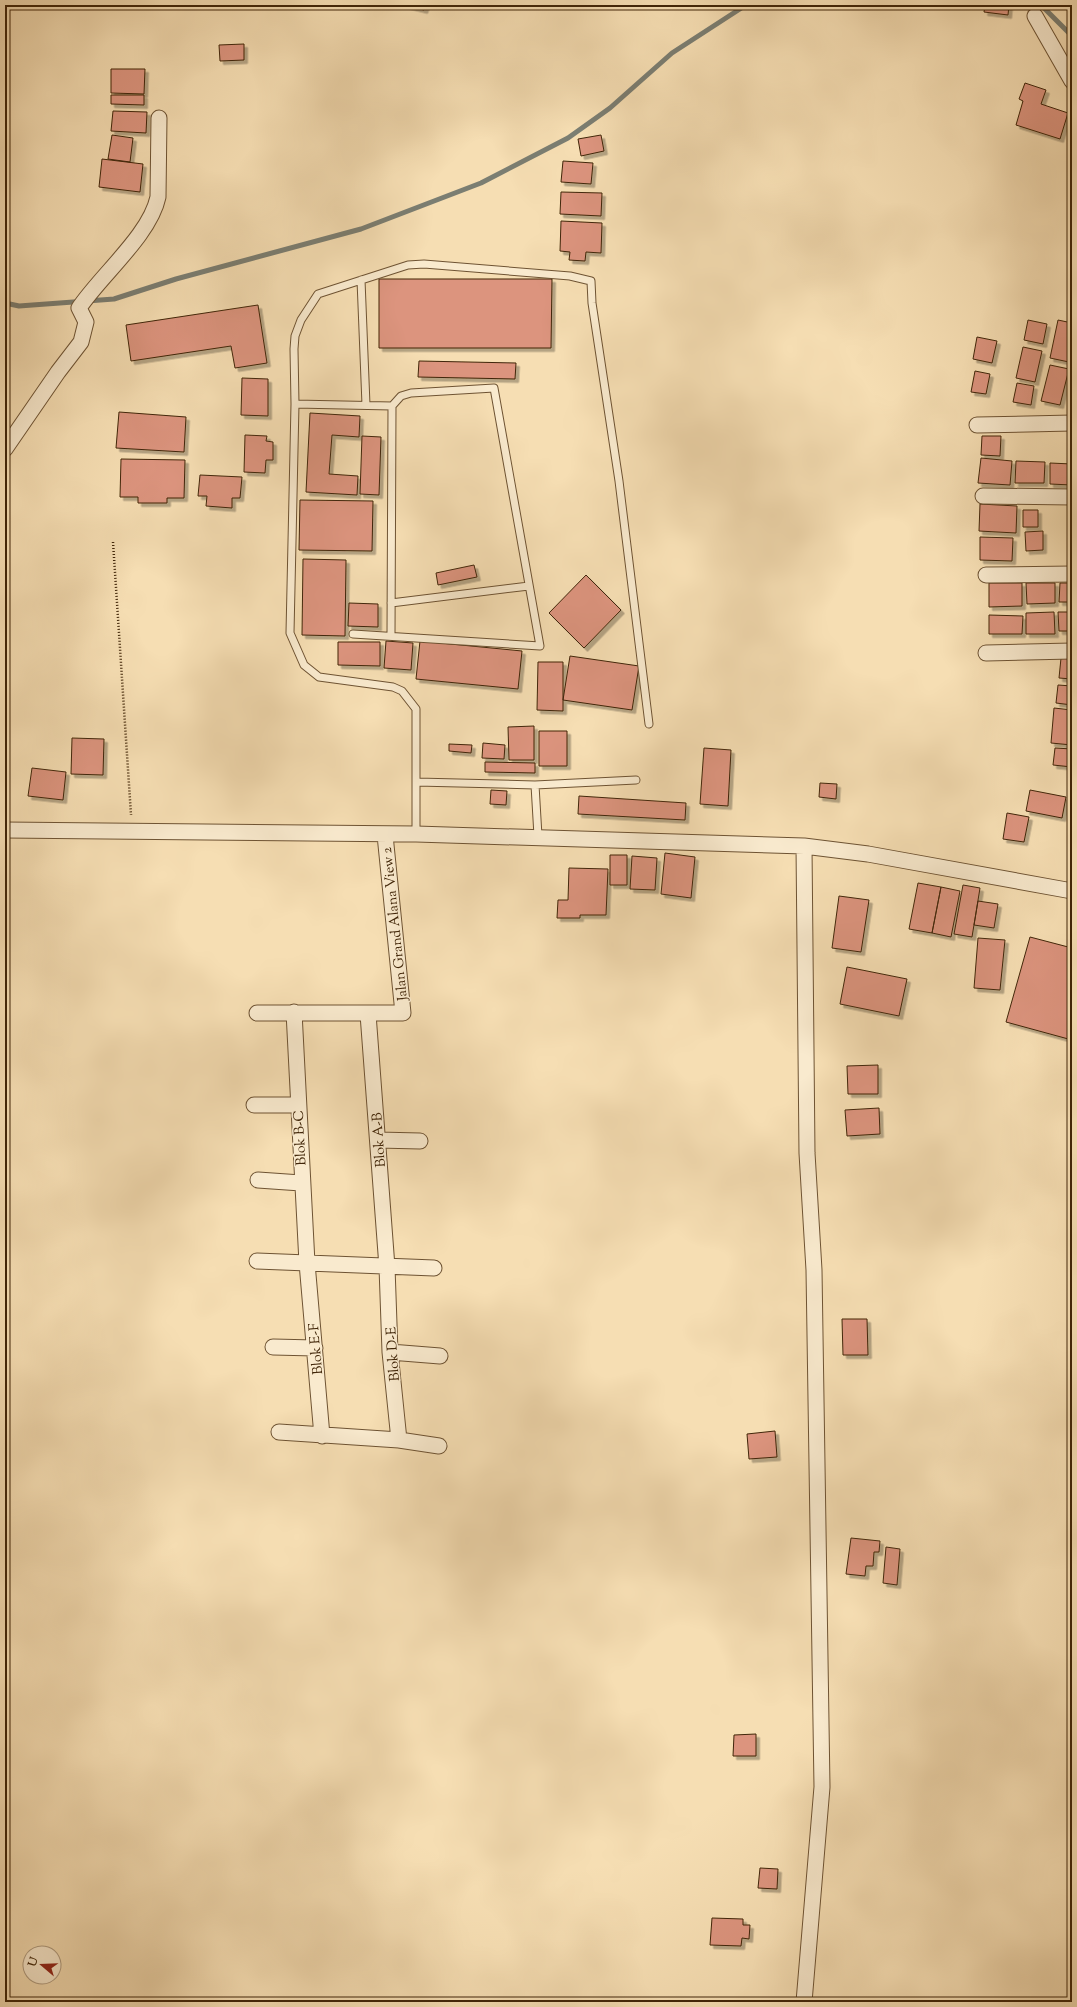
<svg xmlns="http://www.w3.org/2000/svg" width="1077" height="2007" viewBox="0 0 1077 2007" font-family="'Sorts Mill Goudy',serif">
	<defs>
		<filter id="shadow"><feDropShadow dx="3.5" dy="3.5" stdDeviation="0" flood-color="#0004"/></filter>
	</defs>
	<rect width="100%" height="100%" fill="#f6deb3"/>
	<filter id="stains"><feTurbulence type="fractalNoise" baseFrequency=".005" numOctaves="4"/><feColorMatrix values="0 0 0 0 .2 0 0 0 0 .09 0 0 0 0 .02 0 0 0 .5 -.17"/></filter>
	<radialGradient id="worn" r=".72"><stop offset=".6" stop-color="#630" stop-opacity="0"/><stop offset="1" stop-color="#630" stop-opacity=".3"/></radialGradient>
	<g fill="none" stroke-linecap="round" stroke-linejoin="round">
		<!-- stream -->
		<path stroke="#7b7e72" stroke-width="5" d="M1041,5L1072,36
			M5,303L19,306L114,299L176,279L361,229L481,183L568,138L610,108L672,53L746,5"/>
	</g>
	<!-- building -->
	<path fill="#dc947e" stroke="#402508" filter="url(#shadow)" d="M404,5H426L424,10Z
		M985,5H1009L1008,15L984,12Z
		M244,44V60L220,61L219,45Z
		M111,69H145L144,94L111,93Z
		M1025,83L1046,90L1041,104L1068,113L1060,139L1016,125L1023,101L1019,99Z
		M111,95H144V105L111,104Z
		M113,111L147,112L146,133L111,131Z
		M112,135L133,138L130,162L108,159Z
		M601,135L604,151L581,156L578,139Z
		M102,159L143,164L140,192L99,187Z
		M563,161L593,163L591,184L561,182Z
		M561,192L602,193L601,216L560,214Z
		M561,221L602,223L601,253L586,252L585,261L569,260L570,252L560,251Z
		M379,279H552L551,348H379Z
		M258,305L267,363L235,368L231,346L131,361L126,325Z
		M1028,320L1047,324L1043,344L1024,340Z
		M1058,320L1072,323V351L1069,362L1050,358Z
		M977,337L997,341L992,363L973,359Z
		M1023,347L1042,351L1035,382L1016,378Z
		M419,361L516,363L515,379L418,377Z
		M1050,365L1069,369L1060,405L1041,401Z
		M975,371L990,374L986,394L971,392Z
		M242,378L268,379V416L241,415Z
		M1017,383L1034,386L1031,405L1013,402Z
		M119,412L186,417L184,452L116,448Z
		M310,413L360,416L359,437L332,435L329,474L358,476L357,495L306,492Z
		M245,435L267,436L266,441L273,442V460H266L265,473L244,472Z
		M362,436L381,437L379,495L360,494Z
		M982,436H1001L1000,456L981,455Z
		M981,458L1012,461L1010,485L978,483Z
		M121,459L185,460L184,498H167V503H138V497H120Z
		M1016,461L1045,462L1044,483H1015Z
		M1050,463L1072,464V485L1050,484Z
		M200,475L242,477L240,498H232V508L206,506L207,496H198Z
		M300,500L373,501L372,551L299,550Z
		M980,504L1017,506L1016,533L979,531Z
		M1023,510H1038V527H1023Z
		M1043,531V550L1026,551L1025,532Z
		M980,537L1013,538L1012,561L980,560Z
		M303,559L346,560L345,636L302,635Z
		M474,565L477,577L438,585L436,573Z
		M586,575L621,610L584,648L549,613Z
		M989,583H1022V606L989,607Z
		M1026,583H1055V603L1027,604Z
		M1060,583H1072V602H1059Z
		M349,603L378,604V627L348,626Z
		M1054,612L1055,634H1026V613Z
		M1058,612H1072V631H1059Z
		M989,615L1023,616L1022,634H989Z
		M386,641L413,643L411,670L384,668Z
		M420,641L522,651L518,689L416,679Z
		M338,642H380V666L338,665Z
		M570,656L639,666L632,710L563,700Z
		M1061,658L1072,659V679L1059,678Z
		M538,662H563V711L537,710Z
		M1058,685L1072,686V705L1056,703Z
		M1054,708L1072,710V745L1051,743Z
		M534,726V760H509L508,727Z
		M539,731H567V766H539Z
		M72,738L104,739L103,775L71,774Z
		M483,743L505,745L504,759L482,758Z
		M449,744L472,745L471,753L449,751Z
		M704,748L731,750L728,806L700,804Z
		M1055,748L1072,749V767L1053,765Z
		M485,762L535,763V773L485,772Z
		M32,768L66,772L63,800L28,796Z
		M820,783L837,784L836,799L819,797Z
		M491,790L507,791L506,805L490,804Z
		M1030,790L1066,797L1062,818L1026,811Z
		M579,796L686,803L685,820L578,814Z
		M1007,813L1029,817L1024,842L1003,839Z
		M665,853L695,857L691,898L661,894Z
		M610,855H627V885H610Z
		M632,856L657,858L655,890L630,889Z
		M569,868L608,869L606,915H580V918H557L558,900H568Z
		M918,883L941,887L932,933L909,929Z
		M963,885L980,888L972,937L954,934Z
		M941,887L960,891L951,937L932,933Z
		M839,896L869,900L861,952L832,948Z
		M978,901L998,904L994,928L974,925Z
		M1030,937L1072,948V1040L1006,1022Z
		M978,938L1005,940L1000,990L974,988Z
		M847,967L907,979L899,1016L840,1004Z
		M878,1065V1094H848L847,1066Z
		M879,1108L880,1134L847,1136L845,1110Z
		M842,1319H867L868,1355H843Z
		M775,1431L777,1457L749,1459L747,1434Z
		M851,1538L880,1541L879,1552H874L873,1566H866L865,1576L846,1574Z
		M886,1547L900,1549L897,1585L883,1583Z
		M756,1734V1756H733L734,1735Z
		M760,1868L778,1869L777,1889L758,1888Z
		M712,1918L743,1919V1925H750L749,1939L742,1938L741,1946L710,1945Z"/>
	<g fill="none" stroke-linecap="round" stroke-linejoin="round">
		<!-- service casing -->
		<g stroke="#6e5333" stroke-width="9">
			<path id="service" d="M361,280L366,405
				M295,404L392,406
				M391,603L529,586
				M353,634L540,646L494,388L411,393L401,396L392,406L391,636
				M417,782L535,785L636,780
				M535,785L538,836
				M416,834V709L402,691L393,687L319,677L304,665L290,633L295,404L294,349L295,336L301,320L318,294L408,265L424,264L570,276L591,281L592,303L619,481L649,724"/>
		</g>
		<!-- minor casing -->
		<g stroke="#6e5333" stroke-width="17">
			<path id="minor" d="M1035,16L1072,81
				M977,425L1072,423
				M5,449L58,372L81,342L86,322L79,308C101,275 150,235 158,197L159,118
				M983,496L1072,497
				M986,575L1072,574
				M986,653L1072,651
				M5,830L416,834L804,846L868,854L1072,891
				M804,846L807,1153L814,1270L822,1787L804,2002
				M294,1012L307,1263L322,1436
				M257,1013H403L385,835
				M368,1014L387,1267L390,1352L399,1440
				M254,1105H298
				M378,1140L420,1141
				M258,1180L301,1183
				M257,1261L434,1268
				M273,1347L315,1348
				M390,1352L440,1356
				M279,1432L399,1440L439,1446"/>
		</g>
		<!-- path -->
		<path stroke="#402508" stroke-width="2.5" stroke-dasharray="1 2" stroke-linecap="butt" d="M113,542L131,815"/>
		<!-- service -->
		<use href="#service" stroke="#f9eace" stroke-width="7"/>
		<!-- minor -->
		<use href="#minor" stroke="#f9eace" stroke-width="15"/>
	</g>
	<g text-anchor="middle" stroke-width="3" stroke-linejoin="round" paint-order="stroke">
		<!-- street labels -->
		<g font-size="14" fill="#402508" stroke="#f9eace">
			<text transform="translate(394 924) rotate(-96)" y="5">Jalan Grand Alana View 2</text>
			<text transform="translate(299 1138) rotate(-93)" y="5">Blok B-C</text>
			<text transform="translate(378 1140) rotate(-94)" y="5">Blok A-B</text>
			<text transform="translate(315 1349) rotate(-95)" y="5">Blok E-F</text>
			<text transform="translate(392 1354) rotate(-94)" y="5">Blok D-E</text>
		</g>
	</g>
	<!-- margin -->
	<rect width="1077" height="2007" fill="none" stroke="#f6deb3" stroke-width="20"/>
	<rect x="6" y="6" width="1065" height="1995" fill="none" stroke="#402508" stroke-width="2"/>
	<rect x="10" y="10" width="1057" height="1987" fill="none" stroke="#402508"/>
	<!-- north arrow -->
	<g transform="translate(42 1965) rotate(289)"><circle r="19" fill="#f9eace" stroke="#af9b7f"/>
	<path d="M0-3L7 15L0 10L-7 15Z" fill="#8f2418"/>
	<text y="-6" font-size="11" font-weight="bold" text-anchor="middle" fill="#402508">U</text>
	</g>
	<rect width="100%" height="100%" filter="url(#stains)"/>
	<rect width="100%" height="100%" fill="url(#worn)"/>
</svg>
